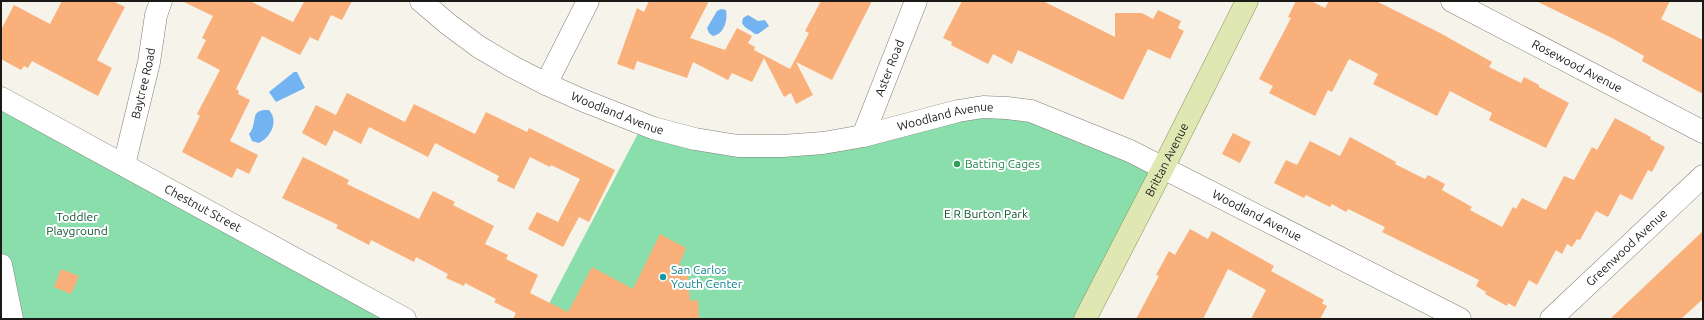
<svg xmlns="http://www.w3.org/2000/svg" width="1704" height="320" viewBox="0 0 1704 320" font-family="Ubuntu,sans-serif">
	<rect width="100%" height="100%" fill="#f6f3ea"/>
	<!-- green -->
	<path fill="#8adeac" d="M1,98L405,319H12L1,265Z
		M1007,108L1163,168L1085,319H541L643,124L738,146Z"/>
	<!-- water -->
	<path fill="#74b3f2" d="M721,9L726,10C728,20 724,34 713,36L709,33L707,28L717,11Z
		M748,15L758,21L765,20L769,26L758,34H755C751,30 745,29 742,23L743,18Z
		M294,72H297L305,88L276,102L269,92Z
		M269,110C279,121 271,137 259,143L252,141L249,134C259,122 248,109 269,110Z"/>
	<!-- building -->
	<path fill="#fab07a" d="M62,1H113L125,7L97,60L112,68L98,96L32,61L28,68L24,66L21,70L1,59V30L14,5L50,24Z
		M182,1H250L293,22L304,2L302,1H352L342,20L331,15L318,41L310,37L300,55L262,36L236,89L239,91L238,94L250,100L230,141L258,155L249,174L237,168L232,178L182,152L200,116L197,114L220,70L197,58L206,40L202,38L213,16Z
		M649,1H709L690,38L725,50L737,28L752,36L748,43L755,47L754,50L790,69L809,33L805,31L821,1H872L832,80L796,62L813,95L796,104L791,93L784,97L764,58L752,82L732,73L728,80L693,62L687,78L637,61L634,70L617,64L637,8L644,12Z
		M962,1H1043L1115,37V13H1142L1153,19L1158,10L1181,21L1178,28L1184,31L1170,59L1148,49L1123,100L1018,50L1012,64L993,54L988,64L951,45L952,42L943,38Z
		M1296,1H1311L1325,8L1329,1H1376L1440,33L1492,62L1489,67L1521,83L1524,77L1539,85V87L1569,103L1546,148L1489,120L1492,113L1450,91L1437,116L1373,84L1378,74L1349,59L1332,92L1328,90L1315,116L1269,93L1273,86L1259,79L1291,18L1288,17Z
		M1536,1H1670L1661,19L1703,40V94L1642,61L1644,56L1614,39Z
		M347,93L405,122L414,104L475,134L486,112L527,132L529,128L615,170L589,222L579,217L563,247L528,229L537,212L558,222L580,179L551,165L550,167L530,157L514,189L497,181L499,176L435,143L428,157L369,127L361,144L334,130L326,146L302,133L316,105L336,115Z
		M1615,118L1651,137L1650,139L1665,147L1652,172L1648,170L1632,200L1620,194L1608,217L1596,211L1580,240L1577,239L1572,247L1567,244L1562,254L1556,250L1537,285L1529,280L1515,307L1508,303L1507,306L1485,294L1486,292L1476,286L1479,280L1382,232L1385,227L1348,209L1346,212L1332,204L1330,207L1306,195L1304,198L1274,183L1286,160L1297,165L1310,141L1340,156L1350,137L1396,162L1395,164L1425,179L1428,175L1445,184L1442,190L1472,207L1470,210L1502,227L1513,207L1516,209L1522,198L1546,210L1564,176L1574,180L1592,147L1597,150Z
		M1233,133L1251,142L1240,163L1222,154Z
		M303,157L349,180L347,184L419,219L433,191L455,202L453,205L494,226L485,244L508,255L506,259L538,275L530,293L568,312L592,267L633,289L660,234L686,248L679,265L687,269L690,301L698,300L699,319H513L516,313L494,302L496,299L465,283L464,286L446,278L448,274L416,257L414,262L371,240L369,245L336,228L338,225L282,198Z
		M1190,229L1208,239L1212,231L1274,266L1271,271L1324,300L1322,303L1327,306L1320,319H1251L1266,290L1228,269L1203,319H1136L1159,276L1156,275L1169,251L1175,255Z
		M1703,231V299L1681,319H1610Z
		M61,269L79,276L71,294L54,287Z"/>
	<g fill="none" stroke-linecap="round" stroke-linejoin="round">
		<!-- minor casing -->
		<g stroke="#828078" stroke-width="23">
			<g id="minor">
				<path id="s1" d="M421,1L448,24L479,47L513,67L546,84L582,100L653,128L695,139L738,146H782L823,143L863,136L958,111L983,107L1007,108L1031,111L1130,151L1460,319"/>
				<path id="s2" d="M1452,1L1703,132"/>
				<path d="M546,84L588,1"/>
				<path id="s3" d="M1,98L405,319"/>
				<path id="s4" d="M863,136L916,1"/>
				<path id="s5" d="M124,165L149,62L156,15L161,1"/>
				<path d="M1,265L12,319"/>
				<path id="s6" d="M1551,319L1703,176"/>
			</g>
		</g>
		<!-- major casing -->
		<g stroke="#8c965b" stroke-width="23">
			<g id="major">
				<path id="s7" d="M1085,319L1163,168L1247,1"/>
			</g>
		</g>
		<!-- minor -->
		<use href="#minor" stroke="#fff" stroke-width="22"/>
		<!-- major -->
		<use href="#major" stroke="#dfe8b3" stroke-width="22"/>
	</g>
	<!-- markers -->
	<circle fill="#2e9e5b" stroke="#fff" stroke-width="1.5" cx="957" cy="164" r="4"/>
	<circle fill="#0f9aa8" stroke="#fff" stroke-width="1.5" cx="663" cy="277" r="4"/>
	<g text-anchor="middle" stroke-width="4" stroke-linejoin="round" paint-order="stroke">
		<!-- street labels -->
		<g font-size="12" fill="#1b1a17" stroke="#fff">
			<text dy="4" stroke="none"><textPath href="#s2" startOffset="141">Rosewood Avenue</textPath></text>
			<text dy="4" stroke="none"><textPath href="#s4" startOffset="73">Aster Road</textPath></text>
			<text dy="4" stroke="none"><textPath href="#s5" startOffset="84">Baytree Road</textPath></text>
			<text dy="4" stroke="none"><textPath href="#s1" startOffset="228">Woodland Avenue</textPath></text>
			<text dy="4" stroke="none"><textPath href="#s1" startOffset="564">Woodland Avenue</textPath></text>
			<text dy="4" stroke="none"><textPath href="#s7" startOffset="179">Brittan Avenue</textPath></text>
			<text dy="4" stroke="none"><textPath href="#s3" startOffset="230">Chestnut Street</textPath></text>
			<text dy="4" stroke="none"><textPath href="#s1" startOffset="900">Woodland Avenue</textPath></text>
			<text dy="4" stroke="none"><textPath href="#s6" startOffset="104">Greenwood Avenue</textPath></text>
		</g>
		<!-- leisure labels -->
		<g font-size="12" fill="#27864d" stroke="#fff" text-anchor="start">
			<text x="965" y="168">Batting Cages</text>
		</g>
		<!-- park labels -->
		<g font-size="12" fill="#0e5232" stroke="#fff">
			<text x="986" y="218">E R Burton Park</text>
			<text x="77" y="221">Toddler<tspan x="77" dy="14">Playground</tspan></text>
		</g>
		<!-- culture labels -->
		<g font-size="12" fill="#0d838f" stroke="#fff" text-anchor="start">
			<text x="671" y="274">San Carlos<tspan x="671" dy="14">Youth Center</tspan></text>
		</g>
	</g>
	<!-- border -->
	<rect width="1704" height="320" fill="none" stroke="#1b1a17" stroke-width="4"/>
</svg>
